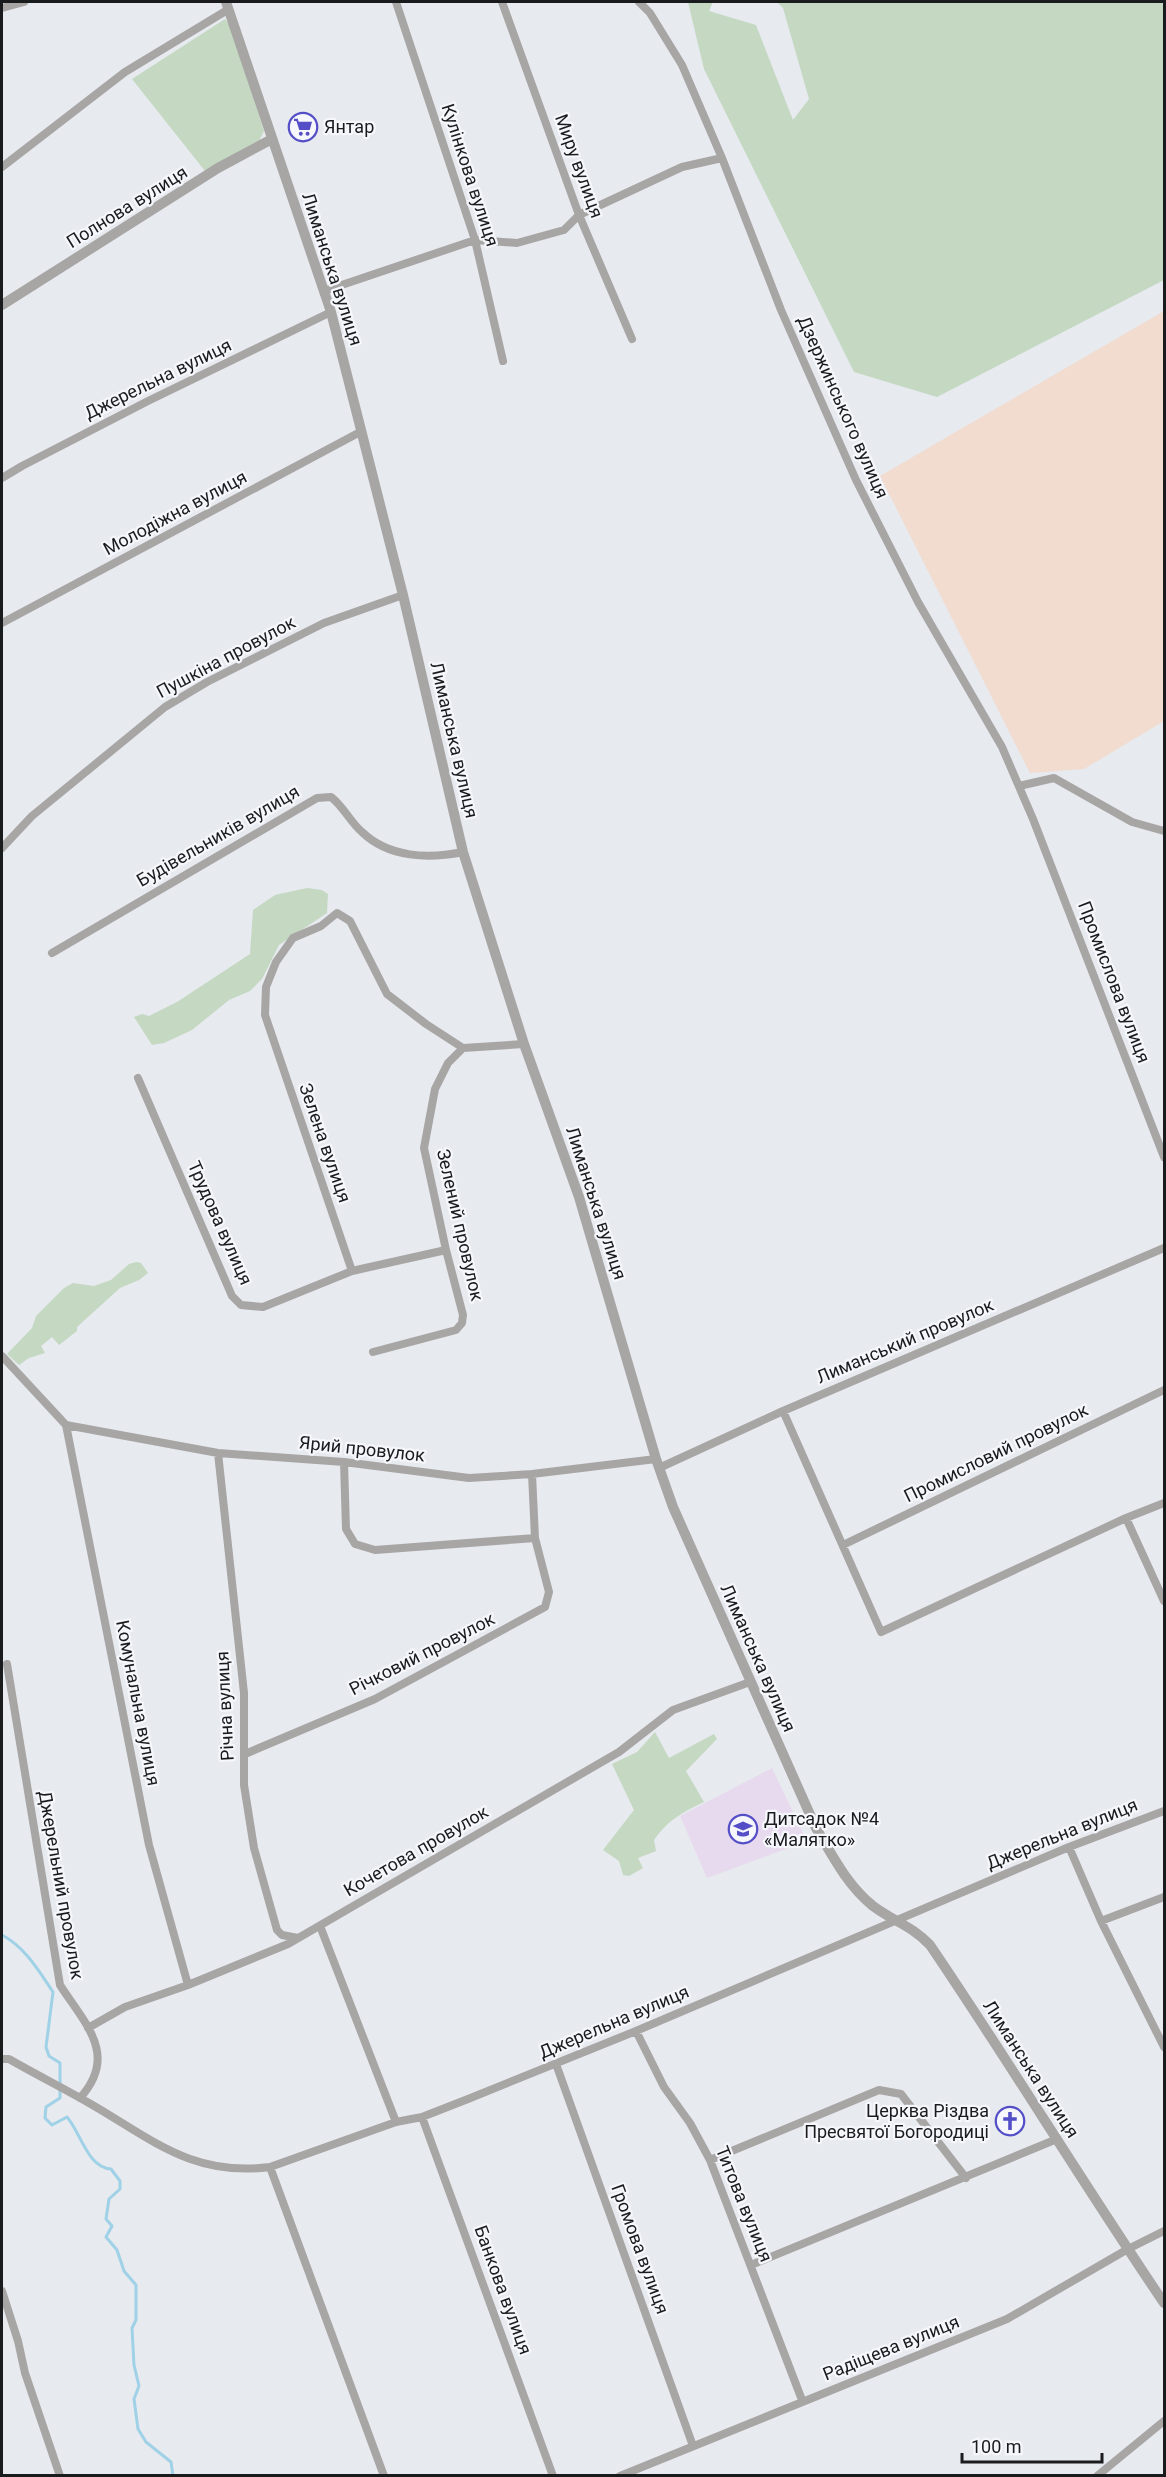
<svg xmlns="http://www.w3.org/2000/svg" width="1166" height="2477" viewBox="0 0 1166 2477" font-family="Roboto,sans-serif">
	<rect width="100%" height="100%" fill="#e7eaef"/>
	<!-- industrial -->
	<path fill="#f2dbcf" d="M1164,311V721L1084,769L1030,773L880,476Z"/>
	<!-- education -->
	<path fill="#e8daee" d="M772,1768L807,1841L707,1878L680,1816Z"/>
	<!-- green -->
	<path fill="#c4d8c2" d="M688,2H713L709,11L756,25L793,120L809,99L783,8L777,2H1164V280L937,397L854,372L704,69Z
		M225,19L230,25L264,131L258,143L205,171L132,79Z
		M307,888L322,890L328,894L327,913L279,945L262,979L250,991L229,1000L192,1030L164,1043L152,1045L134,1017L142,1014L149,1016L177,1002L250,954L253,910L275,895Z
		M136,1262L141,1263L148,1273L139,1280L120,1288L77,1327V1331L59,1345L52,1337L41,1346L45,1353L29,1358L19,1365L7,1354L32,1328L36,1316L64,1288L73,1283L94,1286L111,1280L129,1264Z
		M655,1732L669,1758L714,1734L717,1739L686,1771L704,1802C683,1812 668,1820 654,1840L656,1851L638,1858L643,1868L629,1876L623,1875L619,1861L603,1850L634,1810L612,1764L637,1752Z"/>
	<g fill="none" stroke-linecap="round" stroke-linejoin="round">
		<!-- stream -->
		<path stroke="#9fd1e7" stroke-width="3" d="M2,1935C25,1947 39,1971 53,1992L46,2047L49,2056L60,2063V2098L46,2107L45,2118L52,2125L67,2117C81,2133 87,2167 111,2169L120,2181V2189L109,2199L106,2219L112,2226L106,2237L117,2250L124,2271L136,2285V2320L132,2328L134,2365L139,2386L134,2399L138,2429L146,2442L171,2462L173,2476"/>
		<!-- minor -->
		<path stroke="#a8a5a5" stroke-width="8" d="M396,2L475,240L503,361
			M502,2L579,215L632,339
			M639,2L650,13L682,65L722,158L781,310L856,480L918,602L1002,747L1033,819L1164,1157
			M2,8L24,2
			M2,167L125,72L229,9
			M324,291L475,240L517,243L564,230L579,215L682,167L722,158
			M2,478L22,466L148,401L331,312
			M2,623L362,431
			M1019,786L1054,778L1132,822L1164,831
			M2,848L32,816L165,707L207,682L324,623L403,595
			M52,953L317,798L331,797C344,807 350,822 362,832C389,858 429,859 463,852
			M463,1048L524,1044
			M138,1078L232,1296L241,1305L263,1307L352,1271
			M373,1352L456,1330L462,1323L463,1315L446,1250L424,1148L435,1089L448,1063L463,1048L426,1024L387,994L350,921L337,913L321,926L293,938L276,962L266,987L265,1015L352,1271L446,1250
			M2,1356L66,1425
			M783,1411L881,1632L1126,1518L1164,1503
			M66,1425L218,1453L344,1462L469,1478L532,1474L656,1459
			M66,1425L149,1845L188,1985
			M218,1453L244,1693V1785L254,1848L277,1930L282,1935L298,1938
			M344,1462L346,1529L355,1544L375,1550L535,1538
			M659,1468L783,1411L1164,1248
			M1126,1518L1164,1601
			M843,1545L1164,1390
			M7,1664L60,1985C85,2024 119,2055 80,2098
			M245,1754L375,1699L545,1607L549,1592L535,1538L532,1474
			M1069,1847L1101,1921L1164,2047
			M1101,1921L1164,1897
			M320,1926L396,2122
			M88,2028L125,2007L188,1985L288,1944L619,1752L673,1710L750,1682
			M636,2031L664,2087L690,2123L710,2160L802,2400
			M2,2059H9C35,2074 63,2088 89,2103C152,2139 192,2177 270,2167L396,2122L422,2117L468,2099L636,2031L1069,1847L1164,1811
			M556,2064L693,2446
			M422,2117L553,2476
			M710,2160L879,2090L901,2094L966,2178
			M270,2167L384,2476
			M751,2265L1057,2139
			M2,2291L18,2341L25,2373L60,2476
			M620,2476L1007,2319L1128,2249L1164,2231
			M1097,2476L1164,2421"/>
		<!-- tertiary -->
		<path stroke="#a8a5a5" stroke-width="10" d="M226,2L331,312L403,595L463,852L524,1044L579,1197L656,1459L673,1507L816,1828C832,1855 847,1885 873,1906C893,1921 912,1926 930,1945C1010,2063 1084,2185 1164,2303
			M2,305L218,168L272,139"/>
	</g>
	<!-- icons -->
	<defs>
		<g id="supermarket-ring" transform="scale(1.5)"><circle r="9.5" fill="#f5f7fc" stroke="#544fc7" stroke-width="1.5"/><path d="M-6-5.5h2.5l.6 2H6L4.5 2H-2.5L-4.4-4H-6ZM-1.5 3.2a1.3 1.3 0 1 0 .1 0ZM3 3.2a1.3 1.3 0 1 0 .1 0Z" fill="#544fc7"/></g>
		<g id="school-ring" transform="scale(1.5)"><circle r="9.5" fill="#f5f7fc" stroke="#544fc7" stroke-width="1.5"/><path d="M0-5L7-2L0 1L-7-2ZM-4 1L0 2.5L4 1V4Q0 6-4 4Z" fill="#544fc7"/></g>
		<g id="church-ring" transform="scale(1.5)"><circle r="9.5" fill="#f5f7fc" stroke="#544fc7" stroke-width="1.5"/><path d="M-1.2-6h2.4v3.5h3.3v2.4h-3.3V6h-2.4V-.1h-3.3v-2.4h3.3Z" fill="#544fc7"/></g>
	</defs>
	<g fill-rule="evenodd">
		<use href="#supermarket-ring" x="303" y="127"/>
		<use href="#school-ring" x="743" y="1829"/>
		<use href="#church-ring" x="1010" y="2121"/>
	</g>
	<g text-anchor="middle" stroke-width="4.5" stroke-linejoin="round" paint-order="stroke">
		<!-- poi labels -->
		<g font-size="18" fill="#1a1b1d" stroke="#f5f7fc" text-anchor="start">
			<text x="324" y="133">Янтар</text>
			<text x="764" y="1825">Дитсадок №4<tspan x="764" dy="21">«Малятко»</tspan></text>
			<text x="989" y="2117" text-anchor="end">Церква Різдва<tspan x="989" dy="21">Пресвятої Богородиці</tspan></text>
		</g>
		<!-- street labels -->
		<g font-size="18" fill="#1a1b1d" stroke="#f5f7fc">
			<text transform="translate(579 166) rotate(70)" y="6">Миру вулиця</text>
			<text transform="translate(470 175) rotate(72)" y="6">Кулінкова вулиця</text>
			<text transform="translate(127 207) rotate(-32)" y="6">Полнова вулиця</text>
			<text transform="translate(332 269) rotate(72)" y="6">Лиманська вулиця</text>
			<text transform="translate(158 379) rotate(-26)" y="6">Джерельна вулиця</text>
			<text transform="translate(843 407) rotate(66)" y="6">Дзержинського вулиця</text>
			<text transform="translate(175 513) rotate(-28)" y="6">Молодіжна вулиця</text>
			<text transform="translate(226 657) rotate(-28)" y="6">Пушкіна провулок</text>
			<text transform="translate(454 740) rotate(77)" y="6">Лиманська вулиця</text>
			<text transform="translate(218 836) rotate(-30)" y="6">Будівельників вулиця</text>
			<text transform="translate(1114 982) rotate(69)" y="6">Промислова вулиця</text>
			<text transform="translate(325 1143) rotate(71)" y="6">Зелена вулиця</text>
			<text transform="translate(596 1203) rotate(72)" y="6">Лиманська вулиця</text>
			<text transform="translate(220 1223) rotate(66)" y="6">Трудова вулиця</text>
			<text transform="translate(460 1225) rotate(77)" y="6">Зелений провулок</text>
			<text transform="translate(905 1341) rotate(-23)" y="6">Лиманський провулок</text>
			<text transform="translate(362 1449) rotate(6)" y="6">Ярий провулок</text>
			<text transform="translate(996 1453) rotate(-26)" y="6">Промисловий провулок</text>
			<text transform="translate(422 1654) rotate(-27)" y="6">Річковий провулок</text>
			<text transform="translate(758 1658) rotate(66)" y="6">Лиманська вулиця</text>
			<text transform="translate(138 1703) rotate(79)" y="6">Комунальна вулиця</text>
			<text transform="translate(225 1706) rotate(-93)" y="6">Річна вулиця</text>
			<text transform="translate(1062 1834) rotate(-22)" y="6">Джерельна вулиця</text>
			<text transform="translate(416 1851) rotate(-30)" y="6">Кочетова провулок</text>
			<text transform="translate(61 1885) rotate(80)" y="6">Джерельний провулок</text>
			<text transform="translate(614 2022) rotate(-23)" y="6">Джерельна вулиця</text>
			<text transform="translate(1031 2069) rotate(57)" y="6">Лиманська вулиця</text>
			<text transform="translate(744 2204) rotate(68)" y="6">Титова вулиця</text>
			<text transform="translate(640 2249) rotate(70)" y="6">Громова вулиця</text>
			<text transform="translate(503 2290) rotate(70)" y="6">Банкова вулиця</text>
			<text transform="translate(891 2348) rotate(-22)" y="6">Радіщева вулиця</text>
		</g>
	</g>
	<!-- border -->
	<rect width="1166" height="2477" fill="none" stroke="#1a1b1d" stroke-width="6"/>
	<!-- scale -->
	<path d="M962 2453v9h140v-9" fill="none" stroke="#1a1b1d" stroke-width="3"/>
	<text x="971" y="2453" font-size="18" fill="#1a1b1d" stroke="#f5f7fc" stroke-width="4.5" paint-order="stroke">100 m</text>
</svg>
